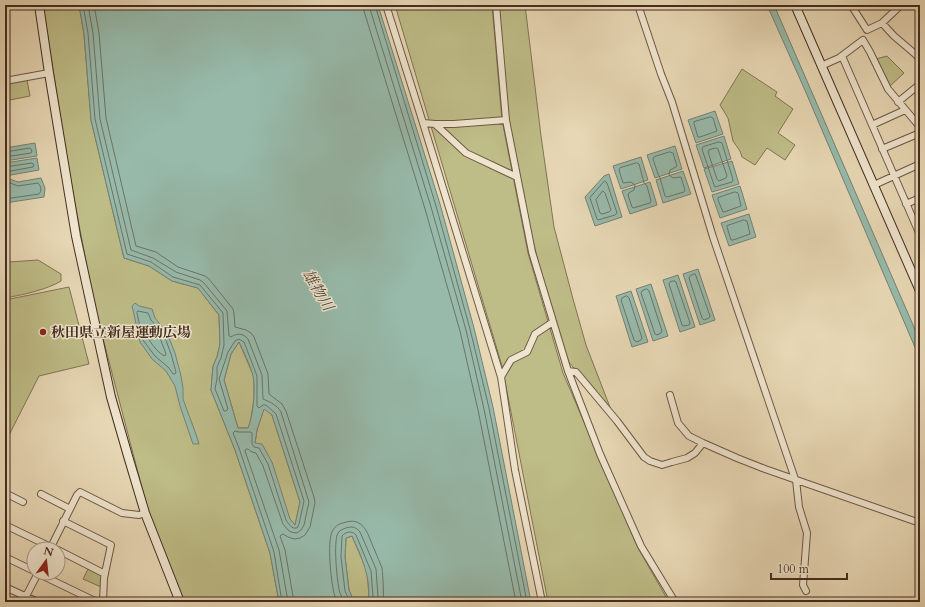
<svg xmlns="http://www.w3.org/2000/svg" width="925" height="607" viewBox="0 0 925 607" font-family="Cardo,'Noto Serif JP',serif">
	<rect width="100%" height="100%" fill="#e7d7b4"/>
	<filter id="stains"><feTurbulence type="fractalNoise" baseFrequency=".005" numOctaves="4"/><feColorMatrix values="0 0 0 0 .2 0 0 0 0 .09 0 0 0 0 .02 0 0 0 .5 -.17"/></filter>
	<radialGradient id="worn" r=".72"><stop offset=".6" stop-color="#630" stop-opacity="0"/><stop offset="1" stop-color="#630" stop-opacity=".3"/></radialGradient>
	<!-- green -->
	<path fill="#bebc87" stroke="#827454" d="M43,5H79L84,34L91,120L124,258L149,266L172,281L198,288L219,315L220,344L217,357L213,366L211,390L235,450L270,553L279,602H184L147,507L94,304L68,166Z
		M395,5H492L502,120L528,253L563,373L638,548L669,602H548L502,366Z
		M498,5H525L541,136L554,227L573,299L586,345L613,415L568,361L561,345L539,265L522,196L508,120Z
		M887,56L904,73L889,87L876,59Z
		M742,69L777,92L775,96L793,109L778,133L795,145L785,160L767,148L755,165L742,157L740,151L733,141L728,118L720,105Z
		M27,80L30,96L5,101V84Z
		M38,260L61,274V281C46,290 22,295 5,298V261L9,262Z
		M69,287L89,364L39,376L6,441H5V300Z
		M239,342L254,377V399L251,418L249,428H238L224,380L231,354Z
		M264,408L272,415L300,502L295,525L290,519L255,443L257,430Z
		M352,536L367,571L369,597L368,602H354L349,590L345,557L346,538Z
		M88,569L103,576L101,587L83,579Z"/>
	<!-- water -->
	<path fill="#97baab" stroke="#768174" fill-rule="evenodd" d="M79,5H378L440,204L474,328L493,407L531,602H368C372,580 361,555 352,536L346,538L345,557L349,590L354,602H279L270,553L235,450L211,390L213,366L217,357L220,344L219,315L198,288L172,281L149,266L124,258L91,120L84,34ZM239,342C243,350 251,367 253,376C256,389 253,416 248,428H238L224,380L231,354ZM264,409L272,415L300,502L295,525L290,519L272,462L262,444L255,443L257,430Z
		M767,5H774L920,341V359L804,88Z
		M715,111L723,134L696,143L688,120Z
		M724,136L731,159L704,168L696,145Z
		M35,143L37,156L5,161V148Z
		M675,146L682,169L655,178L647,155Z
		M641,157L648,180L621,189L613,166Z
		M37,158L39,170L5,176V163Z
		M732,161L739,184L712,192L704,169Z
		M683,171L691,194L663,203L656,180Z
		M609,174L622,217L595,226L585,197L604,176Z
		M5,178H7L18,182L41,178L45,188L44,197L5,203Z
		M650,182L657,205L630,214L622,191Z
		M740,186L747,209L720,218L712,195Z
		M749,214L756,237L729,246L721,223Z
		M698,269L715,320L700,325L683,274Z
		M678,275L695,327L680,332L663,280Z
		M651,284L668,336L653,341L636,289Z
		M631,291L648,342L632,347L616,296Z
		M135,303L139,306L152,309L155,318L167,333L175,353L181,376L183,388V399L197,437L199,444H193L180,406L175,386L166,371L152,359L140,342L133,310L132,306Z"/>
	<g fill="none" stroke-linecap="round" stroke-linejoin="round">
		<!-- shore -->
		<path stroke="#6e7366" stroke-width="1" d="M83,5L88,33L95,119L127,254L151,262L173,277L200,285L223,313L224,345L221,358L217,367V379L215,389L224,411H226L228,409L219,379L228,352L235,341L239,339L244,342L257,376V406L259,408L263,405H266L276,414L304,501L299,524L297,528C291,529 289,524 286,520L268,464L259,448L254,447L252,444V433L251,432H239L235,431L233,433L239,448L274,552L282,602
			M88,5L93,33L100,119L131,250L153,258L176,272L200,280L204,283L227,311L229,336L231,337C237,333 243,333 248,339L262,375L263,399C270,402 277,405 281,412L309,502L304,525L301,530L297,533L291,532L288,530L283,524L263,466L256,453L252,452L248,449H246L245,451L279,550L288,602
			M94,5L99,33L106,118L136,246L156,252L178,267L205,276L209,279L233,309L234,314L235,327L246,330L251,333L254,337L268,374L269,394L282,404L286,411L314,497L315,503L310,527L305,535L300,538L294,539L288,537L283,534L280,536L285,550L294,602
			M364,5V11L425,209L460,331L478,410L516,602
			M370,5V9L431,207L466,330L484,409L522,602
			M375,5L436,206L470,329L489,408L527,602
			M711,117L713,118L717,131L700,137H698L694,124V122Z
			M719,142L722,143L733,180L732,182L715,187L714,185L702,149L703,147Z
			M716,148L718,149L727,176L726,178L719,181L717,179L708,152L709,150Z
			M5,152L30,148L31,149L32,151L31,153L5,157
			M670,152L673,153L677,166L676,167L670,170L669,175L673,178L681,177L685,190L684,192L667,197L665,196L660,178L658,174L653,159L654,157Z
			M637,163L639,164L644,183L647,186L651,201L650,203L633,208L632,207L628,195L629,193L634,190L635,185L631,182L623,183L619,170L620,168Z
			M5,167L32,163L34,165L33,167L5,172
			M5,181L18,186L38,183C41,186 42,191 39,194L5,199
			M605,181L607,183L617,213L615,215L598,220L597,219L590,198Z
			M603,191L605,193L611,210L609,212L602,214L600,213L596,200Z
			M735,192L738,193L741,206L724,212H723L718,200V198Z
			M744,220L747,221L750,234L733,240H731L727,227V226Z
			M695,274L696,276L710,316L709,318L704,320L702,318L689,278L690,276Z
			M674,281L676,282L690,323L689,325L684,326L682,325L669,284L670,282Z
			M647,289L649,291L662,331L661,333L657,335L655,334L641,293L642,291Z
			M627,296L629,298L642,338L641,340L637,342L634,340L621,300L622,298Z
			M138,311L148,313L151,320L164,335L171,354L176,372L175,374H173L169,368L155,356L143,340L137,313Z
			M147,325H149L160,338L166,354L165,356C159,354 150,343 148,337C147,334 146,330 146,327Z
			M338,602C336,599 335,597 334,593C331,581 327,543 332,532C334,527 338,524 343,523C365,515 368,536 375,551C377,557 380,562 382,568C383,576 384,594 383,602
			M344,602C343,599 341,596 340,593C337,584 333,541 338,533C340,530 343,529 346,528C352,526 356,527 360,532L376,569L378,597L377,602
			M350,602L345,591L341,557L342,536C345,532 352,530 356,535L371,571L373,597L372,602"/>
		<!-- street casing -->
		<g stroke="#6e5746" stroke-width="8">
			<path id="street" d="M386,5L423,123L501,377L515,470L542,602
				M496,5L506,120L532,252L555,328L568,371L600,454L641,546L675,602
				M638,5L661,74L672,102L713,237L795,479
				M736,5H750
				M851,5L867,30L882,23L901,5
				M882,23L894,36L914,53L920,59
				M842,56L920,235
				M821,66L839,58L863,40L870,52L888,89L920,127
				M5,81L49,73
				M898,102L920,84
				M423,123L435,124L466,153L517,177
				M435,124H454L506,120
				M872,125L905,110
				M882,149L920,133
				M874,185L920,164
				M906,204L920,198
				M568,371L576,372L617,421L644,457L650,461L662,465L672,462L687,458L695,453L703,443
				M501,377L511,360L527,352L535,334L553,322
				M670,395L678,423L689,436L703,443L737,458L765,469L920,523
				M796,480L799,507L807,533L803,585L806,591
				M5,493L23,502
				M41,494L70,509
				M63,521L111,545L104,578L103,602
				M5,525L55,549
				M50,549L77,495L80,492L122,513L139,515L145,513
				M58,550L105,574
				M5,557L34,571
				M37,573L97,602
				M5,587L38,602
				M23,602L38,573"/>
		</g>
		<!-- secondary casing -->
		<g stroke="#452c21" stroke-width="10">
			<path id="secondary" d="M39,5L49,73L76,236L111,397L128,456L145,513L180,602
				M795,5L920,291"/>
		</g>
		<!-- street -->
		<use href="#street" stroke="#efe5ce" stroke-width="6"/>
		<!-- secondary -->
		<use href="#secondary" stroke="#efe5ce" stroke-width="8"/>
	</g>
	<!-- markers -->
	<circle fill="#8f2418" stroke="#efe5ce" stroke-width="1.5" cx="43" cy="332" r="4"/>
	<g text-anchor="middle" stroke-width="3" stroke-linejoin="round" paint-order="stroke">
		<!-- poi labels -->
		<g font-size="14" font-weight="bold" fill="#452c21" stroke="#efe5ce" text-anchor="start">
			<text x="51" y="337">秋田県立新屋運動広場</text>
		</g>
		<!-- water labels -->
		<g font-size="15" font-style="italic" fill="#55483d" stroke="#efe5ce">
			<text transform="translate(318 290) rotate(59)" y="5">雄物川</text>
		</g>
	</g>
	<!-- margin -->
	<rect width="925" height="607" fill="none" stroke="#e7d7b4" stroke-width="20"/>
	<rect x="6" y="6" width="913" height="595" fill="none" stroke="#452c21" stroke-width="2"/>
	<rect x="10" y="10" width="905" height="587" fill="none" stroke="#452c21"/>
	<!-- north arrow -->
	<g transform="translate(46 561) rotate(15)"><circle r="19" fill="#efe5ce" stroke="#ab9b89"/>
	<path d="M0-3L7 15L0 10L-7 15Z" fill="#8f2418"/>
	<text y="-6" font-size="11" font-weight="bold" text-anchor="middle" fill="#452c21">N</text>
	</g>
	<!-- scale -->
	<path d="M771 573v6h76v-6" fill="none" stroke="#452c21" stroke-width="2"/>
	<text x="777" y="573" font-size="12" fill="#452c21" stroke="#efe5ce" stroke-width="3" paint-order="stroke">100 m</text>
	<rect width="100%" height="100%" filter="url(#stains)"/>
	<rect width="100%" height="100%" fill="url(#worn)"/>
</svg>
